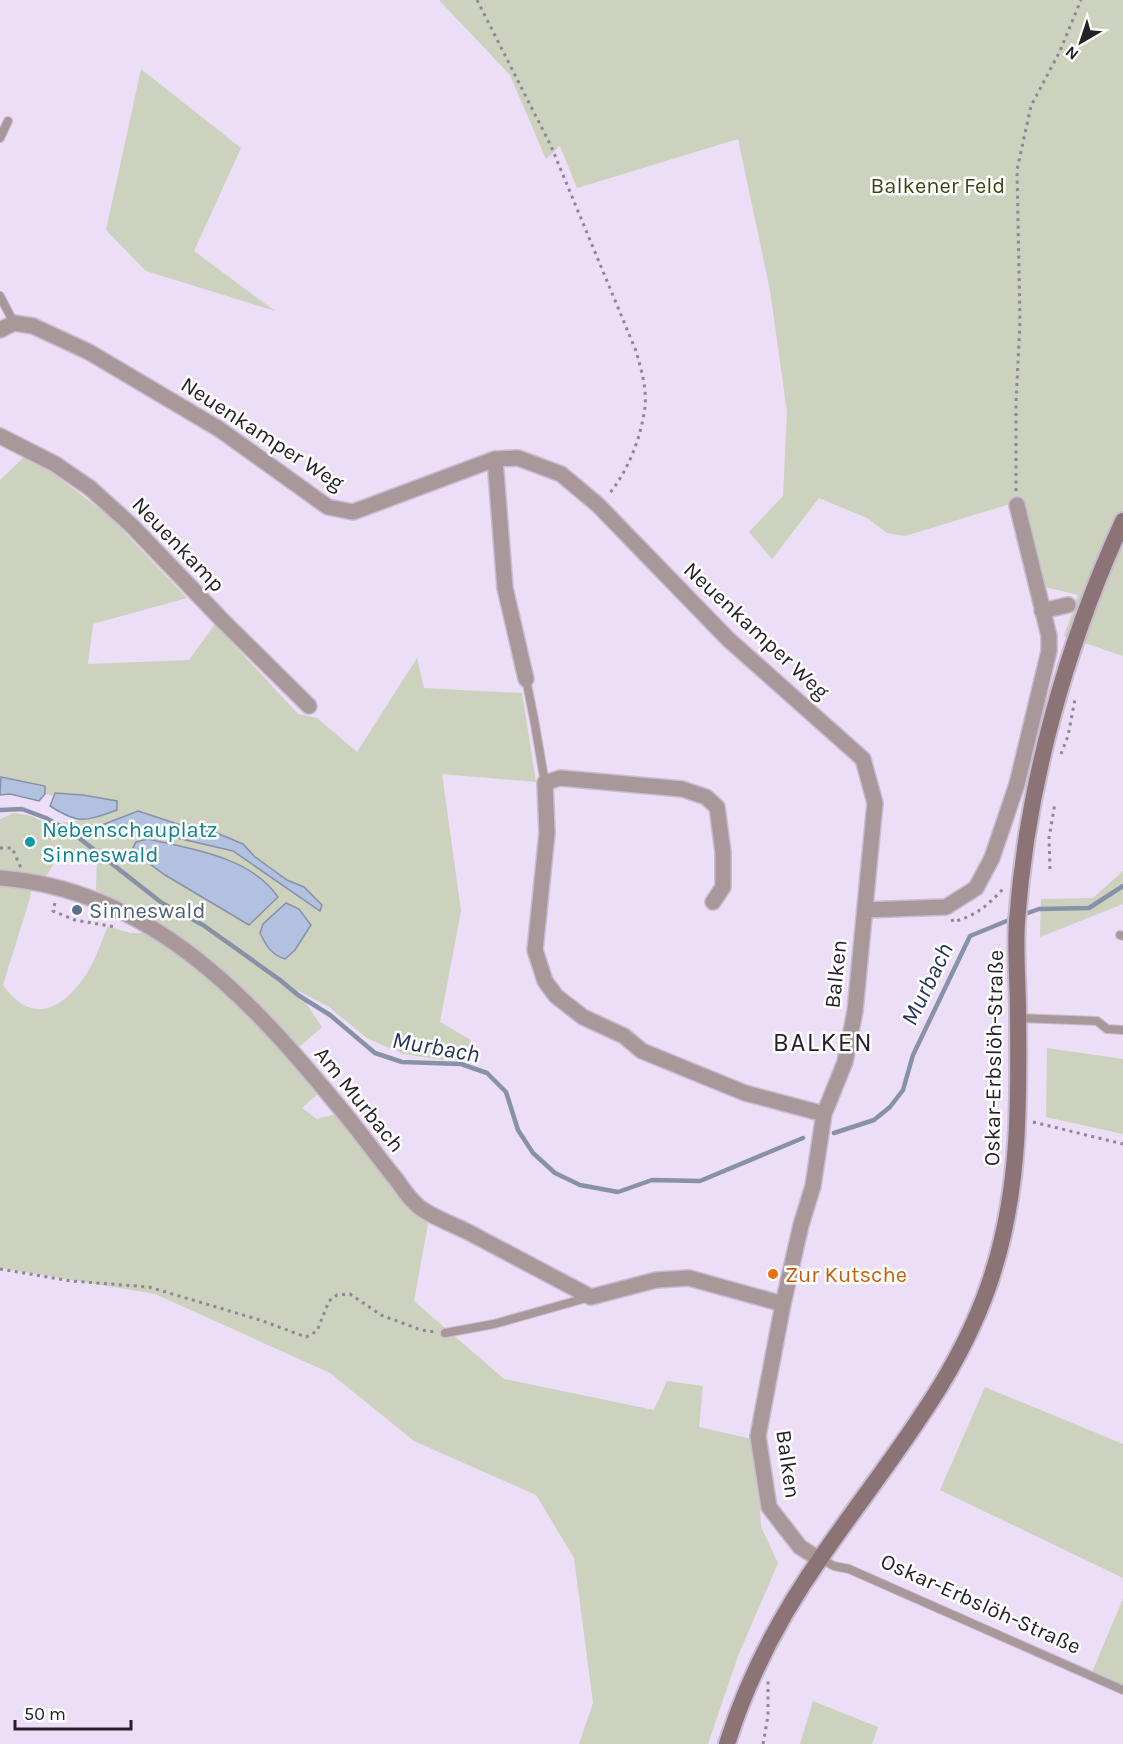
<svg xmlns="http://www.w3.org/2000/svg" width="1123" height="1744" viewBox="0 0 1123 1744" font-family="Karla,sans-serif">
	<rect width="100%" height="100%" fill="#ebdef6"/>
	<!-- green -->
	<path fill="#ccd2bd" fill-rule="evenodd" d="M439,0H1123V656L1064,636L1078,595L1045,587L1021,502L1010,504L905,536L887,533L867,518L819,498L772,559L749,532L783,496L787,412L770,290L738,139L577,188L560,146L546,159L510,75Z
		M141,69L241,148L194,251L275,311L146,271L106,230Z
		M24,457L53,473L110,517L187,598L93,624L88,664L189,660L215,624L298,714L317,718L357,752L417,658L424,688L522,693L536,782L442,774L461,911L440,1022L471,1040L467,1052L443,1060L404,1054L368,1039L329,1007L297,990L322,1027L289,1056L321,1091L302,1108L317,1119L336,1114L410,1189L428,1224L414,1301L504,1379L654,1410L667,1381L703,1386L699,1427L756,1440L761,1527L778,1563L738,1656L708,1744H579L593,1703L574,1558L536,1495L414,1441L330,1373L155,1294L0,1268V885L32,886L30,898L3,985C32,1026 63,1010 87,973C96,959 101,942 108,926C128,933 137,937 156,928L152,920L96,890L97,860L83,849L74,852H61L45,878L0,872V819L14,813L32,816L48,825L81,820L93,818L116,801L83,795L55,793L54,796L45,794V786L0,777V480ZM138,811L202,832L212,831L243,844L253,856L287,880L304,887L319,911L233,851L143,830L118,826ZM148,839C191,849 251,857 278,897L249,924L165,875L139,856Z
		M1123,871V904L1040,937L1041,899L1093,898Z
		M1047,1048L1123,1059V1134L1046,1117Z
		M985,1387L1123,1444V1578L940,1490Z
		M1123,1599V1686L1092,1672Z
		M813,1701L878,1727L872,1744H800Z"/>
	<!-- water -->
	<path fill="#b1c1df" stroke="#8791a8" stroke-width="1.5" d="M1,777L45,786V794L39,801L10,794L0,795Z
		M55,793L83,795L117,801V810C85,821 80,825 50,806Z
		M138,811L202,832L212,831L243,844L254,856L287,880L304,887L322,905L320,911L233,851L143,830L118,826L104,832L102,825Z
		M148,839C192,849 251,857 278,897L249,925L165,875L139,856L133,848L136,842Z
		M286,903L299,909L311,925L295,950L285,959C272,955 266,946 260,933L263,924Z"/>
	<g fill="none" stroke-linecap="round" stroke-linejoin="round">
		<!-- stream -->
		<path stroke="#8791a8" stroke-width="4.5" d="M0,810L22,809L46,818L74,834L162,903L203,925L280,980L298,995L330,1015L375,1053L402,1062L461,1064L487,1073L506,1092L518,1130L533,1153L555,1173L580,1185L618,1192L652,1180L700,1181L803,1138
			M1022,915L1039,909L1089,908L1123,886
			M834,1133L874,1120L890,1107L903,1090L913,1055L970,936L1014,918"/>
		<!-- service casing -->
		<g stroke="#c8bcd1" stroke-width="10">
			<path id="service" d="M0,138L8,121
				M0,296L14,323
				M526,679L534,719L545,783
				M1120,935L1123,936
				M1018,1018L1097,1021L1107,1029L1123,1030
				M445,1333L494,1324L590,1297
				M821,1559L834,1566L849,1569L1123,1690"/>
		</g>
		<!-- minor casing -->
		<g stroke="#c8bcd1" stroke-width="18">
			<path id="minor" d="M0,330L14,323L33,326L89,352L219,429L328,507L353,512L495,459L518,458L561,474L598,505L728,639L863,759L875,803L855,1011L845,1062L824,1114L813,1186L801,1225L783,1304L758,1436L769,1507L800,1547L819,1559
				M0,436L55,464L90,488L132,526L223,621L309,706
				M495,459L505,588L526,679
				M1042,611L1068,605
				M0,878C154,890 253,1002 345,1114C362,1135 378,1157 395,1178C402,1187 409,1199 418,1206C431,1217 455,1225 470,1233C511,1255 551,1276 591,1297L656,1280L689,1278L783,1304
				M713,902L723,887V852L717,807L706,797L682,789L560,778L545,783L547,833L535,950L545,981L556,996L583,1017L624,1036L642,1051L745,1093L824,1114
				M865,910L946,907L976,888L992,858L1017,784L1049,651V636L1017,505"/>
		</g>
		<!-- secondary casing -->
		<g stroke="#c8bcd1" stroke-width="20">
			<path id="secondary" d="M727,1744C748,1677 782,1613 822,1556C885,1464 962,1377 994,1269C1020,1185 1019,1100 1018,1014C1018,983 1015,952 1017,921C1027,785 1066,645 1123,521"/>
		</g>
		<!-- path -->
		<path stroke="#908697" stroke-width="3" stroke-dasharray="3 4.5" stroke-linecap="butt" d="M477,0L551,146L636,351C641,369 647,388 645,407C641,438 628,471 609,494
			M1016,491V402L1020,322L1017,170L1031,106L1060,51L1081,0
			M1061,754L1068,736L1075,699
			M0,848H12L21,868
			M1050,869L1049,838L1055,803
			M55,903L53,911L75,920L116,927
			M952,919L953,922C977,915 987,906 1004,888
			M1033,1122L1123,1144
			M0,1269L71,1281L149,1287L260,1320L306,1337L317,1331L329,1301L337,1295L350,1294L381,1315L421,1330L435,1332
			M763,1744L768,1716V1681"/>
		<!-- service -->
		<use href="#service" stroke="#a9989a" stroke-width="8"/>
		<!-- minor -->
		<use href="#minor" stroke="#a9989a" stroke-width="15"/>
		<!-- secondary -->
		<use href="#secondary" stroke="#8c7376" stroke-width="16"/>
	</g>
	<!-- markers -->
	<circle fill="#0f9aa8" stroke="#fff" stroke-width="2" cx="30" cy="842" r="6"/>
	<circle fill="#5c6f8a" stroke="#fff" stroke-width="2" cx="77" cy="910" r="6"/>
	<circle fill="#e8710a" stroke="#fff" stroke-width="2" cx="773" cy="1274" r="6"/>
	<g text-anchor="middle" stroke-width="5" stroke-linejoin="round" paint-order="stroke">
		<!-- park labels -->
		<g font-size="22" fill="#3c460f" stroke="#fff">
			<text x="938" y="193">Balkener Feld</text>
		</g>
		<!-- street labels -->
		<g font-size="22" fill="#262129" stroke="#fff">
			<text transform="translate(263 433) rotate(33)" y="8">Neuenkamper Weg</text>
			<text transform="translate(179 544) rotate(46)" y="8">Neuenkamp</text>
			<text transform="translate(757 630) rotate(43)" y="8">Neuenkamper Weg</text>
			<text transform="translate(835 974) rotate(-84)" y="8">Balken</text>
			<text transform="translate(993 1058) rotate(-89)" y="8">Oskar-Erbslöh-Straße</text>
			<text transform="translate(360 1099) rotate(51)" y="8">Am Murbach</text>
			<text transform="translate(789 1464) rotate(82)" y="8">Balken</text>
			<text transform="translate(981 1603) rotate(24)" y="8">Oskar-Erbslöh-Straße</text>
		</g>
		<!-- culture labels -->
		<g font-size="22" fill="#0d838f" stroke="#fff" text-anchor="start">
			<text x="42" y="837">Nebenschauplatz<tspan x="42" dy="25">Sinneswald</tspan></text>
		</g>
		<!-- service labels -->
		<g font-size="22" fill="#4e5e75" stroke="#fff" text-anchor="start">
			<text x="89" y="918">Sinneswald</text>
		</g>
		<!-- food labels -->
		<g font-size="22" fill="#c56008" stroke="#fff" text-anchor="start">
			<text x="785" y="1282">Zur Kutsche</text>
		</g>
		<!-- water labels -->
		<g font-size="24" font-style="italic" fill="#23355e" stroke="#fff">
			<text transform="translate(927 984) rotate(-64)" y="8">Murbach</text>
			<text transform="translate(436 1047) rotate(10)" y="8">Murbach</text>
		</g>
		<!-- quarter labels -->
		<g font-size="26" letter-spacing="1.5" fill="#262129" stroke="#fff">
			<text x="823" y="1051">BALKEN</text>
		</g>
	</g>
	<!-- north arrow -->
	<g transform="translate(1081 42) rotate(219)" stroke="#ffffff" stroke-width="4.5" paint-order="stroke">
	<path d="M0-4.5L10 22L0 15L-10 22Z" fill="#262129"/>
	<text y="-9" font-size="16" font-weight="bold" text-anchor="middle" fill="#262129">N</text>
	</g>
	<!-- scale -->
	<path d="M15 1720v9h116v-9" fill="none" stroke="#262129" stroke-width="3"/>
	<text x="24" y="1720" font-size="18" fill="#262129" stroke="#ffffff" stroke-width="4.5" paint-order="stroke">50 m</text>
</svg>
